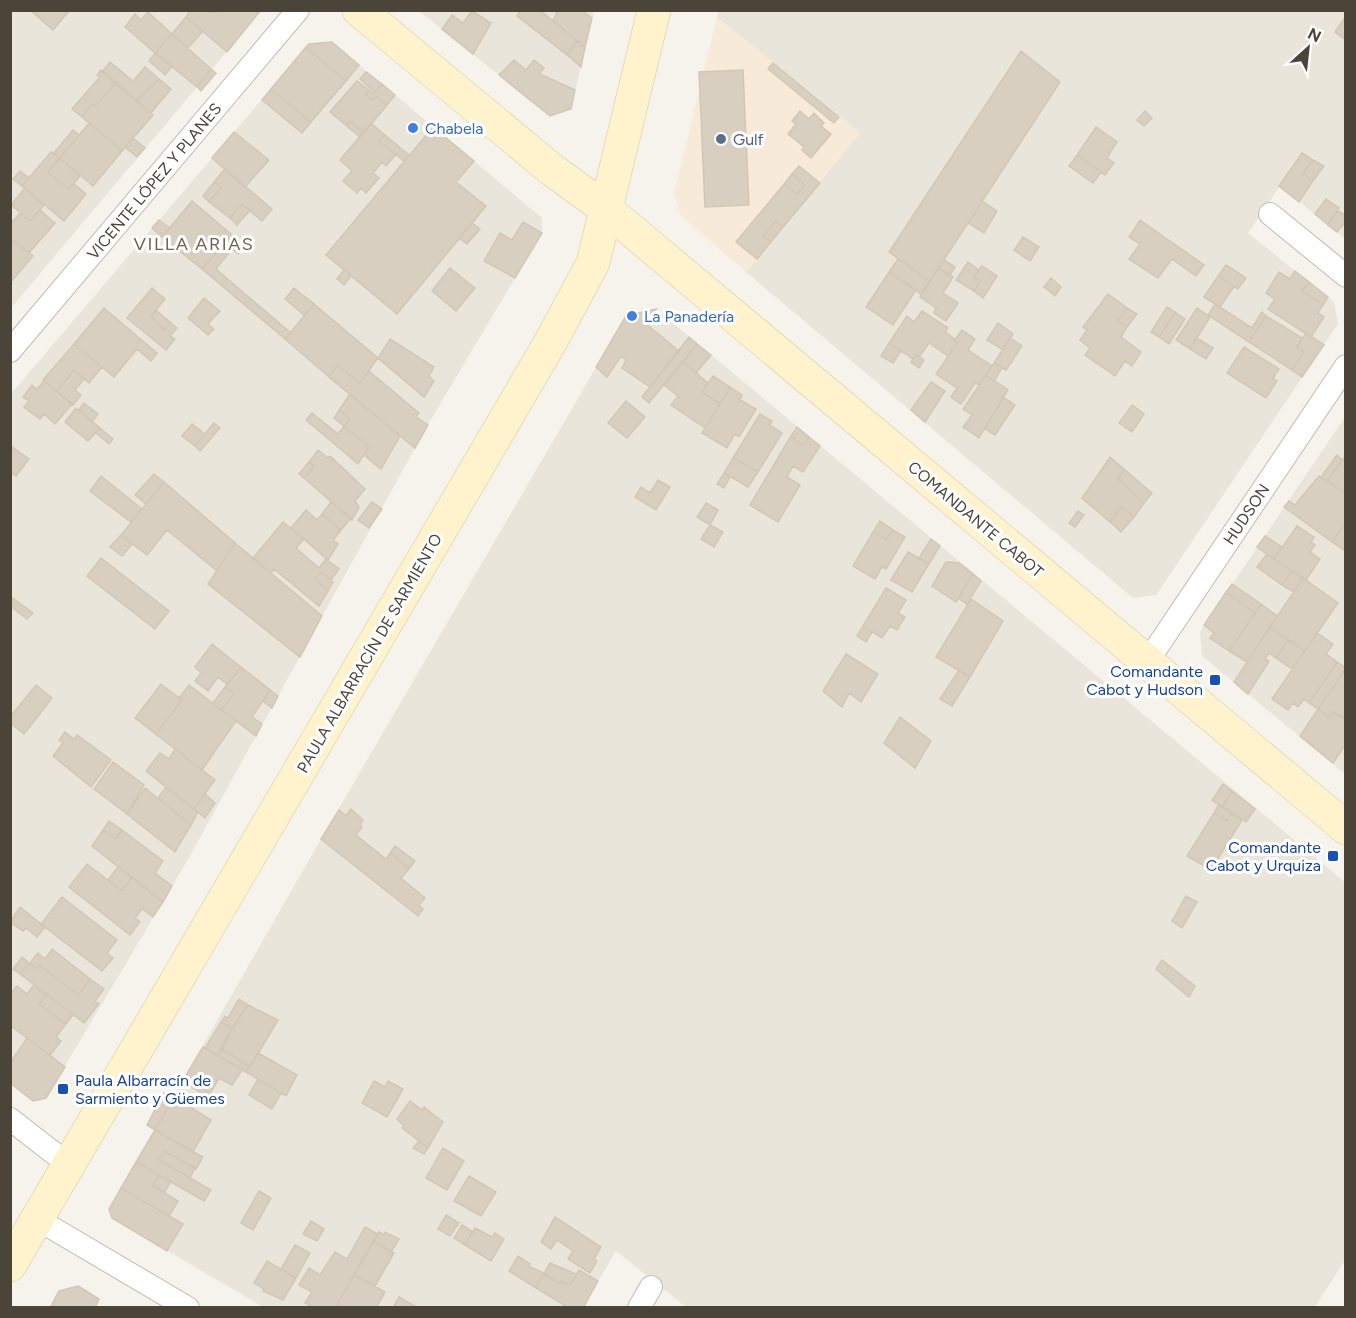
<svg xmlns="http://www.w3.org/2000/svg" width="1356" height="1318" viewBox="0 0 1356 1318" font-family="Figtree,sans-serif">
	<rect width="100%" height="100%" fill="#f6f3ec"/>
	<!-- residential -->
	<path fill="#eae5da" d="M718,10L1345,11V239L1280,186L1248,233L1334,302L1338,324L1156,595L1133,598L746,272L860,133L717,17Z
		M11,11H261L11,308Z
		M419,11H594L571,109L550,116Z
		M332,42L542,218V233L430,421L187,861L46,1098L33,1101L10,1083V395L309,44Z
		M656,309L1345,882V1260L1315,1307H686L616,1251L583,1307H263L112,1218L109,1209L321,839L626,316Z
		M1345,417V774L1202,656L1200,632Z"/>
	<!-- commercial -->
	<path fill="#f7ead8" d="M717,17L860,133L746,272L681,216L674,194Z"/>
	<!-- building -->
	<path fill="#d8cfc1" stroke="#d3c7b4" stroke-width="1.5" d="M30,10H70L53,30Z
		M191,10L211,12L261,10L227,52L186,17Z
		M520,10H540L577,41L567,55L517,16Z
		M558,10H581L592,18L585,47L553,21Z
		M472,11L491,23L473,54L442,29L452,15L463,23Z
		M148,12L172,34L155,53L125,27L135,14L141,20Z
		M186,17L203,31L188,48L172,34Z
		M1344,19L1346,20V40L1335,32Z
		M172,34L211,69L197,87L155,53Z
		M577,41L585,47L581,67L567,55Z
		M332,42L359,65L346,81L306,47L309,44Z
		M306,47L346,81L311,122L271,89Z
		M1021,51L1060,82L930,281L889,252Z
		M155,53L172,66L165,75L149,61Z
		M514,60L526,70L534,60L544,68L540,74L575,90L571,109L550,116L499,75Z
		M110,62L133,81L145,67L159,79L136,101L102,72Z
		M773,63L839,117L834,123L768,69Z
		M211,69L216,73L201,91L197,87Z
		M101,70L116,83L95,106L92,104L82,117L72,109L100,77L97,75Z
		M743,70L749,205L705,207L699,72Z
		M366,72L382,84L374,92L360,79Z
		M159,79L171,89L151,113L136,101Z
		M357,81L369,90L365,94L372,100L376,96L387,105L364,133L350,121L347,126L330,112Z
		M116,83L153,115L122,151L82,117L92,104L95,106Z
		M382,84L395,95L387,105L376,96L372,100L365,94L369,90L373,94Z
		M271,89L311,122L302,133L262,100Z
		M800,111L809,119L814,113L824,123L821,126L831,134L811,158L802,150L804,147L788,134L796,124L792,121Z
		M1145,111L1152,118L1144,126L1137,120Z
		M350,121L364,133L360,137L347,126Z
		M89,123L122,151L93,186L60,158Z
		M371,123L385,135L379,141L396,154L386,166L382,162L373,173L379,178L366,193L361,188L357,193L343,181L352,171L340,160Z
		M433,127L474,161L456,182L486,206L397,314L326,255Z
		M1096,127L1117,142L1107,158L1114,163L1105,175L1077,155Z
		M73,130L79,135L60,158L54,153Z
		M234,132L269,160L245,187L212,158Z
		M385,135L409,155L404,161L379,141Z
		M133,138L145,148L137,157L125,147Z
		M51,152L60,158L48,172L69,189L74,184L86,194L64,221L22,186Z
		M1302,153L1313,160L1303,174L1313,181L1299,202L1279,186Z
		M1077,155L1101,172L1093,183L1069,166Z
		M60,158L80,176L69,189L48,172Z
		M1313,160L1324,166L1313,181L1303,174Z
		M799,166L820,183L783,227L775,221L763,236L771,242L757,259L736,242L784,184L797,194L805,185L792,174Z
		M225,169L272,209L262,221L242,204L230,218L209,202L221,188L214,182Z
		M20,171L29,178L22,186L13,179Z
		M792,174L805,185L797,194L784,184Z
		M214,182L221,188L209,202L203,196Z
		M25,188L44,205L30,221L11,205Z
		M1326,199L1339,208L1328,225L1315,214Z
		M192,201L232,235L202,269L162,237Z
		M982,201L997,211L984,233L968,223Z
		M242,204L250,210L237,225L230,218Z
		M40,210L55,223L29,253L10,238V224L20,213L30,221Z
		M1338,211L1346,216V221L1337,232L1328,225Z
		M159,220L170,228L162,237L152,228Z
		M1140,220L1204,265L1196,276L1172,259L1158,278L1129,259L1140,244L1129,237Z
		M775,221L783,227L771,242L763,236Z
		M523,222L542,233L515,278L484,261L500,233L512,240Z
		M472,223L480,229L467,244L459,238Z
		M232,235L245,246L238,254L232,249L216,269L291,333L285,339L202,269Z
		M1023,237L1039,247L1030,261L1014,250Z
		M10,238L33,256L10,283Z
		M898,259L930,281L921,294L889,272Z
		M944,260L955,267L950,275L938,268Z
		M968,262L979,270L974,277L980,282L974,291L956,280Z
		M1226,265L1246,278L1238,289L1218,276Z
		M982,266L997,276L983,298L974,291L980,282L974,277Z
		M450,268L475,288L456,311L432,291Z
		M938,268L953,277L943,293L958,303L946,321L934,313L936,308L920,297Z
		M344,270L351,276L344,285L337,279Z
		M1295,271L1309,282L1302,291L1323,305L1318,313L1324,317L1311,337L1268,309L1275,299L1266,293L1279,272L1290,279Z
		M889,272L916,290L893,325L866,307Z
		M1218,276L1234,287L1220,307L1204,297Z
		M1051,278L1061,287L1055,296L1044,287Z
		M1309,282L1328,297L1323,305L1302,291Z
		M152,288L165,299L151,316L164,330L171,323L177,328L170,336L175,339L166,350L127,318Z
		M294,288L314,304L305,316L285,299Z
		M1108,294L1127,308L1118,321L1127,327L1121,337L1141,352L1132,366L1125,361L1115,376L1085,355L1090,348L1080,340L1087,330L1083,327Z
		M204,298L220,311L208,324L214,329L208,335L188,318Z
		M314,304L378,358L360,383L337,365L329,377L285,339Z
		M1215,304L1252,328L1262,312L1266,316L1249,342L1208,315Z
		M1167,307L1175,312L1159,337L1151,332Z
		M104,308L157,353L151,361L137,349L114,377L74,344Z
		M1127,308L1137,314L1127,327L1118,321Z
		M1197,308L1210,317L1190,349L1176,340Z
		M656,309L644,322L679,351L650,387L622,368L626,360L621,356L607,377L596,367L626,316Z
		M156,310L171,323L164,330L151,316Z
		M922,311L948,328L945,332L955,339L954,341L957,343L948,356L929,343L919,357L916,354L913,359L889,343L907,316L914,322Z
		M1175,312L1185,319L1169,344L1159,337Z
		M1266,316L1302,338L1297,347L1304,352L1292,370L1249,342Z
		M998,323L1013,334L1003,350L987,340Z
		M962,330L975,339L968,350L992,366L979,385L975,383L961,404L951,397L957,388L936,374L957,343L954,341Z
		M1306,333L1324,345L1302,377L1292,370L1304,352L1297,347Z
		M689,337L697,344L649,403L642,397Z
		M1010,338L1022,346L1006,370L994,363Z
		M1197,338L1213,348L1206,359L1190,349Z
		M390,339L434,367L429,376L434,381L424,397L378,358Z
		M889,343L901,351L893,363L881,356Z
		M74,344L102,367L89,383L74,370L57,391L43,380Z
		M697,344L711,355L696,373L683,362Z
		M1244,347L1279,369L1273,378L1277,381L1266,398L1227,373Z
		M916,354L924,360L919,368L911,362Z
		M683,362L708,383L702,392L720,404L705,428L671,405L678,396L664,385Z
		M994,363L1002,368L994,381L986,375Z
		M337,365L360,383L369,371L419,413L416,417L428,425L415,448L329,377Z
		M74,370L84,379L75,390L81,395L73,405L57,391Z
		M986,375L1008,390L979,438L963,427L972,415L963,409Z
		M713,376L730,387L720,404L702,392Z
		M44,381L72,404L55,424L44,414L40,419L24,407L29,401L23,397L32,385L37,389Z
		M931,382L945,391L925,422L911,410Z
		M730,387L742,395L740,400L756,409L739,437L735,434L727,448L702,433Z
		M350,394L400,436L381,469L364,455L369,447L344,426L350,419L339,410Z
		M1003,397L1015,405L995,435L985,429Z
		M626,401L645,417L627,438L608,423Z
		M84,403L98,414L92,422L79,410Z
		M1132,405L1144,414L1132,432L1119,423Z
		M76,408L100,428L88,441L65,422Z
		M339,410L350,419L344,426L334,418Z
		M312,413L338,434L344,426L369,447L358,464L306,420Z
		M760,414L772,421L770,425L782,433L758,472L733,458Z
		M214,423L220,428L200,451L195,446Z
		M192,424L205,434L195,446L182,436Z
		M797,427L809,437L803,446L791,436Z
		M100,428L113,439L109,444L96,433Z
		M791,436L803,446L809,437L820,446L803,472L793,466L787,477L800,485L778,522L750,505Z
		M11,446L29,459L16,476L10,471Z
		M318,450L328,458L330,456L365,489L355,501L359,507L352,520L304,478L314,466L309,462Z
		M1337,455L1342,460L1327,481L1321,477Z
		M1346,455V494L1327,481Z
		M1110,457L1124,469L1118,479L1144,503L1134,517L1121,506L1110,522L1082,498Z
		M733,458L758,472L748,487L724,473Z
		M309,462L314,466L304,478L299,474Z
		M1124,469L1152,493L1144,503L1118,479Z
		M724,473L730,477L724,488L717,484Z
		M154,474L164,482L146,504L135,495Z
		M101,476L142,509L131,522L90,491Z
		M1319,476L1346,494V523L1332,542L1284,507L1289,501L1295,505Z
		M658,480L670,487L656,510L635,497L641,487L650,493Z
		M164,482L235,543L217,571L167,530L147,555L121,535Z
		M331,502L351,518L341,530L322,514Z
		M372,502L382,509L369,528L358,520Z
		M706,503L718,510L710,525L697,517Z
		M1121,506L1134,517L1121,532L1110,522Z
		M306,510L317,520L322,514L341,530L333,540L338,544L328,560L291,528Z
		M1078,511L1084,515L1075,527L1069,523Z
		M880,521L893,530L886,540L873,532Z
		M283,522L304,539L296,548L319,568L326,559L339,569L331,580L321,572L315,579L328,591L319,606L274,569L271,573L253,558Z
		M1346,523V547L1344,550L1332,542Z
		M710,525L723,532L714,547L701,539Z
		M1297,526L1314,537L1311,542L1315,545L1310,552L1320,559L1306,580L1274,559Z
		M893,530L905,537L886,569L882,567L875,579L853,566L873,532L886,540Z
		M121,535L132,544L122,556L110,547Z
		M1265,536L1282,547L1274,559L1257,547Z
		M931,539L940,546L929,564L919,558Z
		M235,543L322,616L300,657L208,584Z
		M908,552L929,564L912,592L891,580Z
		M1267,554L1292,571L1282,585L1257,567Z
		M101,558L169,611L155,629L87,576Z
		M946,562L959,563L973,574L956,602L932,586Z
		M1292,571L1303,578L1294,592L1282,585Z
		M321,572L333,582L328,591L315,579Z
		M973,574L981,581L967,604L958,598Z
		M1303,578L1338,603L1305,651L1270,627Z
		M1232,584L1261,604L1255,613L1226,592Z
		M886,588L906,600L898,613L905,617L897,630L890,626L882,638L863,626Z
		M1226,592L1255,613L1229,651L1210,638L1214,633L1204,625Z
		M10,596L33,613L27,619L10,606Z
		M971,599L1003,621L970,677L936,657Z
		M1261,604L1277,616L1247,662L1229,651Z
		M863,626L872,632L866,642L857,636Z
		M1270,627L1288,640L1276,658L1269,653L1265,659L1269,661L1248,694L1234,682Z
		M1317,633L1333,644L1326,654L1337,662L1309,703L1304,699L1298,707L1293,703L1288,710L1272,699Z
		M1288,640L1305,651L1292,669L1276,658Z
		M212,644L241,667L227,684L218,677L208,691L195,681L201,673L195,667Z
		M846,654L878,674L861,702L849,693L842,707L823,691Z
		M1337,662L1346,668L1318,709L1309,703Z
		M241,667L270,690L252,717L262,724L256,736L222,710L234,693L225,687Z
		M1346,668V718L1333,712L1329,717L1318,709Z
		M959,670L970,677L952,706L940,699Z
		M161,684L182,700L156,734L135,718Z
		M36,685L52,698L24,734L10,723V717Z
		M189,685L236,721L202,770L156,734L182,700L179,698Z
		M225,687L234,693L222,710L213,703Z
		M270,690L278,696L272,708L263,701Z
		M1318,709L1329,717L1333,712L1346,720V744L1333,763L1300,736Z
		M900,717L931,741L915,768L884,743Z
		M65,732L74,739L77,735L111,760L91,787L53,756L63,743L59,740Z
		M175,749L215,780L194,809L146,771L160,753L169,759Z
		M113,762L144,785L127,814L94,789Z
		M1223,784L1232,791L1222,807L1212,800Z
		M166,787L198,812L191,825L158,798Z
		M145,788L191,825L175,852L127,814Z
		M1232,791L1255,809L1246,822L1222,807Z
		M205,794L215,803L205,818L194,809Z
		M1219,804L1232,813L1227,821L1214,813Z
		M351,809L363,820L360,824L362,827L356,835L386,859L390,853L409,869L401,878L425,898L419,905L423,909L418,916L321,839L339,810L346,816Z
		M1214,813L1227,821L1232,813L1242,820L1211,870L1187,856Z
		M109,821L122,830L116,839L103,830Z
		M103,830L116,839L122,830L163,861L155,873L172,886L163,902L92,846Z
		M395,846L415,861L409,869L390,853Z
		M87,864L122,891L132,877L163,902L153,917L142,909L135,918L140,922L130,935L69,887Z
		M118,867L132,877L122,891L108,880Z
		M1186,896L1197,902L1182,928L1172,921Z
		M62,897L117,940L107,953L113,958L102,971L41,924Z
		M20,907L45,927L37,937L26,928L23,931L10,922Z
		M52,949L90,979L78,995L39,965L37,969L30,963L38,953L45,959Z
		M22,957L29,963L20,974L13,969Z
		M1162,960L1195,986L1189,997L1156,969Z
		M29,963L37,969L39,965L78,995L90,979L104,989L95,1001L99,1004L84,1023L20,974Z
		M34,985L46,994L39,1004L66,1024L56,1037L61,1041L50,1055L10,1025V994L17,986L27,994Z
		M46,994L73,1015L66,1024L39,1004Z
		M239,999L248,1005L232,1029L221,1022L225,1016L228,1018Z
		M248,1005L278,1020L250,1067L220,1048Z
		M221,1022L232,1029L218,1056L205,1048Z
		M27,1038L65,1067L46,1098L33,1101L10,1083V1063Z
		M203,1047L242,1070L232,1085L219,1078L208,1097L204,1095L207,1091L185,1077Z
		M222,1049L250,1067L246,1072L218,1056Z
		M258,1053L297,1075L286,1096L246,1072Z
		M185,1077L207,1091L204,1095L183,1081Z
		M258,1079L281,1093L272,1109L249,1095Z
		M374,1081L385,1087L388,1081L403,1089L387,1117L362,1103Z
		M164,1093L174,1097L155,1130L147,1125Z
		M174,1097L211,1120L193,1152L155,1130Z
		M410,1101L422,1110L424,1107L443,1122L428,1148L402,1128L404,1126L397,1119Z
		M155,1130L203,1157L196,1169L164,1151L159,1160L211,1190L204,1201L136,1162Z
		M419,1141L428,1148L424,1154L413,1148Z
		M443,1148L464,1161L447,1190L426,1178Z
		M164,1151L195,1168L190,1178L159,1160Z
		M136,1162L159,1175L153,1186L178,1201L169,1216L121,1188Z
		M159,1175L170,1182L165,1192L153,1186Z
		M469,1176L496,1192L481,1216L454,1201Z
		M121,1188L183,1224L167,1251L112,1218L109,1209Z
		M259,1191L271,1198L253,1230L241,1223Z
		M446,1215L459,1223L450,1236L438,1229Z
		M555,1217L601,1247L594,1259L597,1261L590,1273L568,1259L573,1251L557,1240L551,1249L541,1242Z
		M311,1221L324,1229L317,1241L303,1234Z
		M462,1225L473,1232L465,1245L454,1238Z
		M365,1227L378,1234L335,1308H314L305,1303L312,1292L299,1285L309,1268L320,1275L335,1252L347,1259Z
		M475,1228L492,1237L495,1233L504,1239L491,1261L465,1245Z
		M379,1232L384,1235L385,1232L399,1239L391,1252L373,1241Z
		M373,1241L394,1253L375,1286L354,1275Z
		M295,1245L310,1253L296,1278L281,1269Z
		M518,1256L530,1264L528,1266L544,1273L536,1288L509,1271Z
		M267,1261L296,1278L283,1300L263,1291L264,1289L254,1283Z
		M550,1263L576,1274L570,1285L561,1281L560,1284L544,1274Z
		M579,1270L598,1281L583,1308H569L536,1288L544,1274L560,1284L561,1281L570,1285Z
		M354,1275L385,1292L376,1308H335Z
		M78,1286L99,1299L95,1308H50L59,1291Z
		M399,1297L418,1308H393Z"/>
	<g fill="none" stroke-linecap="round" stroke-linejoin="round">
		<!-- minor casing -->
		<g stroke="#c2bbae" stroke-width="24">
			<path id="minor" d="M1270,214L1346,276
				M10,351L298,10
				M1147,662L1346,366
				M10,1119L69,1165
				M37,1219L188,1308
				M639,1308L651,1287"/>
		</g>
		<!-- secondary casing -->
		<g stroke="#d6c79b" stroke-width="34">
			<path id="secondary" d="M359,10L551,169L606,209L1346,828
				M10,1265L550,343L593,263L654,10"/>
		</g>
		<!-- minor -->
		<use href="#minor" stroke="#fff" stroke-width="22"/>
		<!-- secondary -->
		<use href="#secondary" stroke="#fff3cd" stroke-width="33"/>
	</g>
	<!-- markers -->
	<g fill="#3f7fe0" stroke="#fff" stroke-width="2">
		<circle cx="413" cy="128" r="6"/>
		<circle cx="632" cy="316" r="6"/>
	</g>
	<circle fill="#5c6f8a" stroke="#fff" stroke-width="2" cx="721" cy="139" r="6"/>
	<g fill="#1a4fb4" stroke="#fff" stroke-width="2">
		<rect x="1209" y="674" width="12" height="12" rx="3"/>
		<rect x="1327" y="850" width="12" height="12" rx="3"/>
		<rect x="57" y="1083" width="12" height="12" rx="3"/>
	</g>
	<g text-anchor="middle" stroke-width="6" stroke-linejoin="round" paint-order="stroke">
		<!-- shop labels -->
		<g font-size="16" fill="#366cbe" stroke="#fff" text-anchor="start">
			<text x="425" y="134">Chabela</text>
			<text x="644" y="322">La Panadería</text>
		</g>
		<!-- service labels -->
		<g font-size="16" fill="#4e5e75" stroke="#fff" text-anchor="start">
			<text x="733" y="145">Gulf</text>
		</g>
		<!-- street labels -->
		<g font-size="16" fill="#4b4439" stroke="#fff">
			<text transform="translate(154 181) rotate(-50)" y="6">VICENTE LÓPEZ Y PLANES</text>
			<text transform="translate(1246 514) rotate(-56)" y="6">HUDSON</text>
			<text transform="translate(976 519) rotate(40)" y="6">COMANDANTE CABOT</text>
			<text transform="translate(369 653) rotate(-60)" y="6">PAULA ALBARRACÍN DE SARMIENTO</text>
		</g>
		<!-- transit labels -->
		<g font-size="16" fill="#164399" stroke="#fff" text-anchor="end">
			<text x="1203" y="677">Comandante<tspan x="1203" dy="18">Cabot y Hudson</tspan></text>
			<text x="1321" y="853">Comandante<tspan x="1321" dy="18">Cabot y Urquiza</tspan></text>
			<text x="75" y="1086" text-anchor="start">Paula Albarracín de<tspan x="75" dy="18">Sarmiento y Güemes</tspan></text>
		</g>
		<!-- neighbourhood labels -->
		<g font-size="18" letter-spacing="1.5" fill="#6e6250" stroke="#fff">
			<text x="194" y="250">VILLA ARIAS</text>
		</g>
	</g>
	<!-- border -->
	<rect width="1356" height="1318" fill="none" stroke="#4b4439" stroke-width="24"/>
	<!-- north arrow -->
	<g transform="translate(1308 48) rotate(27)" stroke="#ffffff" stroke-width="4.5" paint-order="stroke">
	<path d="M0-4.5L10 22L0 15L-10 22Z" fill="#4b4439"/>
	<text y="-9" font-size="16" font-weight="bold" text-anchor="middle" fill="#4b4439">N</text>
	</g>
</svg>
